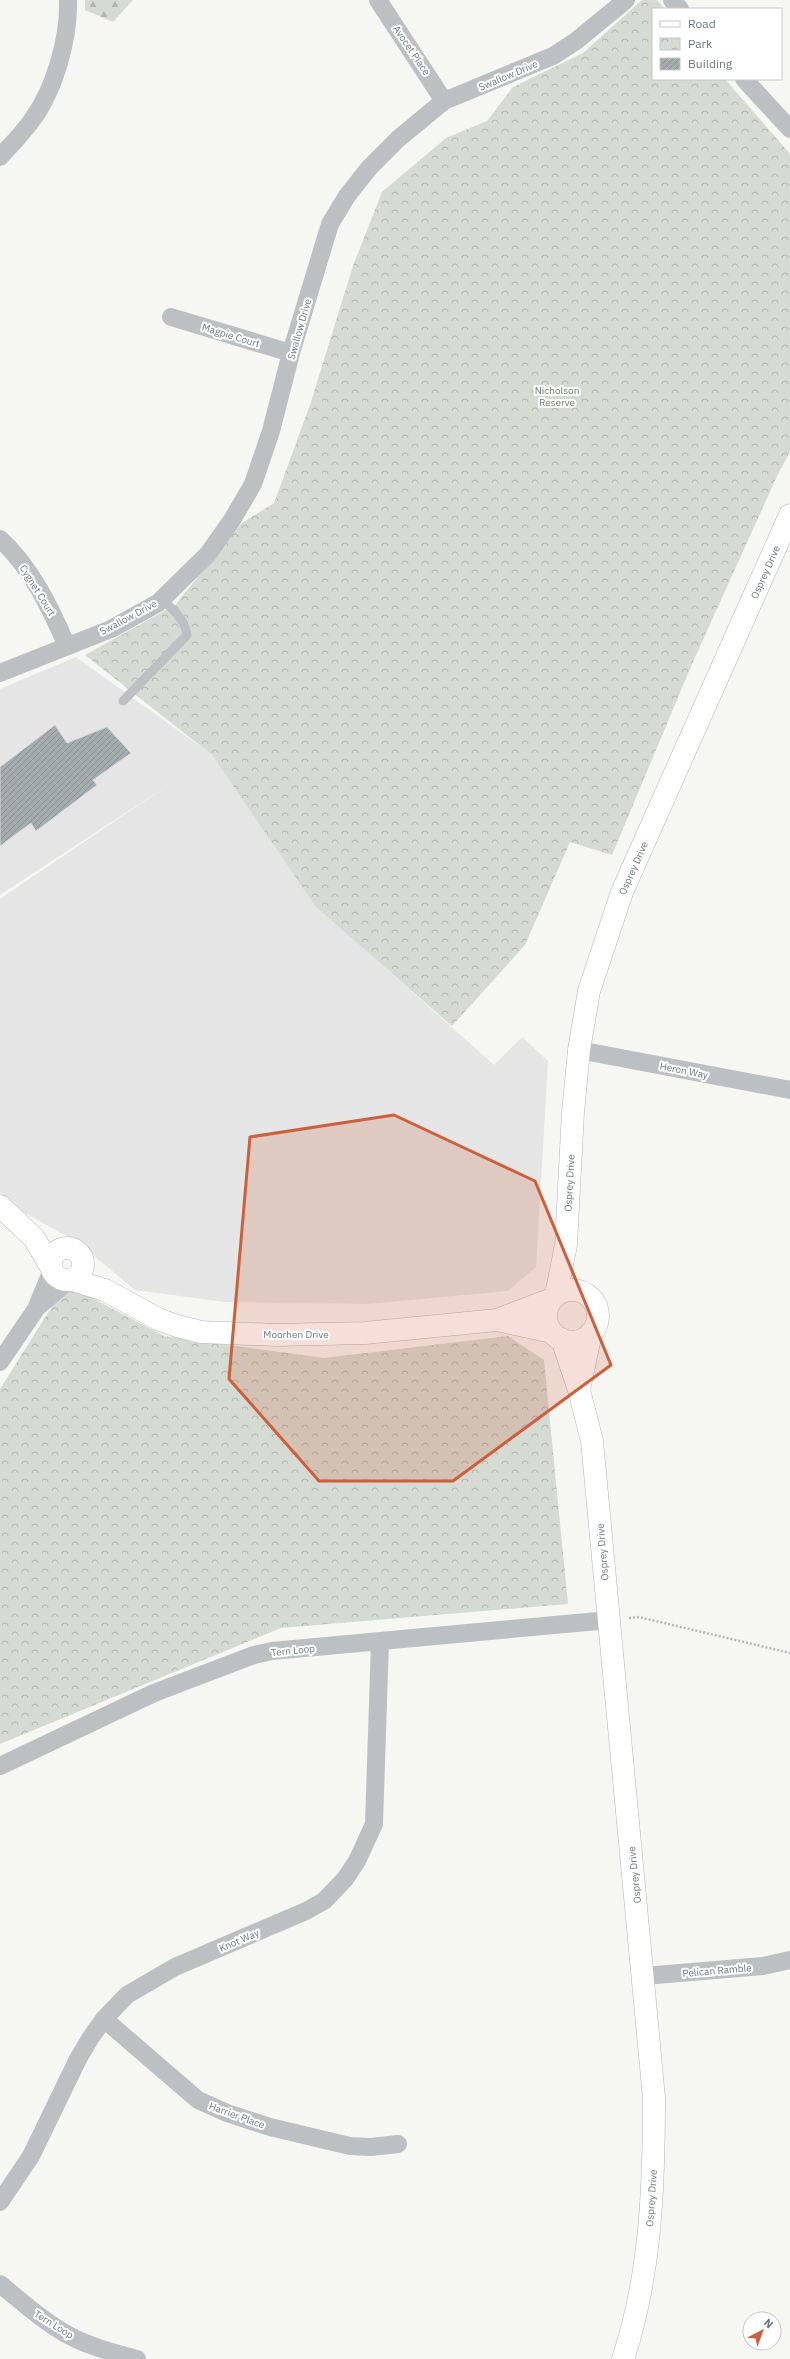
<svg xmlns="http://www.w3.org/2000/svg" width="790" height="2359" viewBox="0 0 790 2359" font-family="'IBM Plex Sans',sans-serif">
	<defs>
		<pattern id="forest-firs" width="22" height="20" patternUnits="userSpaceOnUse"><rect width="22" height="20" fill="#d5dad3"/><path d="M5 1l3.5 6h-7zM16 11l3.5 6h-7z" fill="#b1b5b0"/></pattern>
		<pattern id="park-crowns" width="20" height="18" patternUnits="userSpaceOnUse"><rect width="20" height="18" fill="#d5dad3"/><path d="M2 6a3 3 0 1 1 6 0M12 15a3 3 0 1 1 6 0" fill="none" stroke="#b1b5b0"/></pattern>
		<pattern id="building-hatch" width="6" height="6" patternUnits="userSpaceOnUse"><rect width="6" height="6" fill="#a4acb0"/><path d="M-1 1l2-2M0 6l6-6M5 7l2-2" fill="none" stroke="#8a9194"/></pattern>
	</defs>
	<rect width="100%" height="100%" fill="#f6f6f3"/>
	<!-- built -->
	<path fill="#e4e5e4" d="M76,657L212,755L313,903L494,1065L522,1037L548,1061L536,1267L508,1291L368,1304L225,1302L135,1290L80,1244L15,1207L0,1192V899L174,781L0,895V689Z"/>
	<!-- forest -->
	<path fill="url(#forest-firs)" d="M85,0H133L113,22L85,10Z"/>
	<!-- park -->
	<path fill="url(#park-crowns)" d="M642,0H657L665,9H653V79H725L790,154V452L778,474L692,664L612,855L570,842L525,945L452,1026L315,906L212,755L85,655L175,605L242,523L274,503L310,405L353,266L382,192L446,138L487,121L513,87L583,53Z
		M66,1284L164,1336L324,1358L508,1336L544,1360L568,1604L281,1628L0,1744V1389Z"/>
	<!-- building -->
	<path fill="url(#building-hatch)" stroke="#d7d7d6" d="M55,725L67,743L107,727L131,753L93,780L97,785L36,831L31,823L0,846V767Z"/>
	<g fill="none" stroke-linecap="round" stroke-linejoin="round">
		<!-- secondary casing -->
		<g stroke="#b1b5b9" stroke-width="23">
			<path id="secondary" d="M0,1206L34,1238L51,1267
				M51 1264a16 16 0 1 1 32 0a16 16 0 1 1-32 0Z
				M72,1280L105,1290L158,1319L177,1326L201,1332L227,1333L276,1335L365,1333L497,1320L552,1299
				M546 1316a26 26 0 1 1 52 0a26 26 0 1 1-52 0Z
				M556,1295L566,1245L573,1112L579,1050L589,991L622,892L790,515
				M497,1320L552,1332
				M562,1339L579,1390L592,1441L654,2098C654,2185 651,2275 623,2359
				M579,1389L591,1333"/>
		</g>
		<!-- path -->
		<path stroke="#b6b9bb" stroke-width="2.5" stroke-dasharray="2 2" stroke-linecap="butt" d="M629,1618L639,1617L790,1653"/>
		<!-- lane -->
		<path stroke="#bcc0c2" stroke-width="9" d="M123,701L187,635C185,619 173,610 162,599"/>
		<!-- street -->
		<path stroke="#bcc0c2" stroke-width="18" d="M378,0L444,101
			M672,0L680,9
			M744,79L790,129
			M0,157C11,145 23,133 32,120C55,89 69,38 68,0
			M171,317L291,353
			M0,539C31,567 51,609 67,646
			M0,673L111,629L158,603L208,554L232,520L253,484L271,431L291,353L330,224L347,196L369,168L398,139L444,101L553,56L576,41L626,0
			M579,1050L790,1090
			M40,1305L68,1281
			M0,1362L36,1309L52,1270
			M0,1766L154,1693L254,1655L272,1651L609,1620
			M644,1976L763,1966L790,1960
			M104,2019L198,2100L227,2113L270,2127L350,2146L371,2147L398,2144
			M0,2202L31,2156L78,2059L91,2037L104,2019L127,1995L175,1967L306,1911L324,1901L345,1879L357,1861L374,1824L380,1642
			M0,2284C22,2302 44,2322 70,2336C91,2347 115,2353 137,2359"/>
		<!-- secondary -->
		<use href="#secondary" stroke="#fff" stroke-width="22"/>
	</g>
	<!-- marked area -->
	<path fill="#cd603c" fill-opacity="0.2" stroke="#cd603c" stroke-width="3" stroke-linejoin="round" d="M394,1115L535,1181L611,1365L453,1481H319L229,1379L250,1137Z"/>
	<g text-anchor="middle" stroke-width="4" stroke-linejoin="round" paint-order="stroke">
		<!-- street labels -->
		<g font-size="10" fill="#697680" stroke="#fff">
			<text transform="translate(412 50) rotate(56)" y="4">Avocet Place</text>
			<text transform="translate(508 75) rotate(-23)" y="4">Swallow Drive</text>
			<text transform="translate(299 329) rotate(-74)" y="4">Swallow Drive</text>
			<text transform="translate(231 335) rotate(17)" y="4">Magpie Court</text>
			<text transform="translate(765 572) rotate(-66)" y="4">Osprey Drive</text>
			<text transform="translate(38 590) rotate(58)" y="4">Cygnet Court</text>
			<text transform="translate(128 617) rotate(-28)" y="4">Swallow Drive</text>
			<text transform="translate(633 868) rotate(-66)" y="4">Osprey Drive</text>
			<text transform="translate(684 1070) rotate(11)" y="4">Heron Way</text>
			<text transform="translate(569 1183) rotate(-87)" y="4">Osprey Drive</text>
			<text x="296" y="1338">Moorhen Drive</text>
			<text transform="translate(602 1552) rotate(-95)" y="4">Osprey Drive</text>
			<text transform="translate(293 1650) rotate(-6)" y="4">Tern Loop</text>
			<text transform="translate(634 1875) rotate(-96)" y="4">Osprey Drive</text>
			<text transform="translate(239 1940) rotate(-23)" y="4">Knot Way</text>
			<text transform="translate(717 1970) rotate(-5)" y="4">Pelican Ramble</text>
			<text transform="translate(237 2115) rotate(20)" y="4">Harrier Place</text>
			<text transform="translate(651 2198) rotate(-86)" y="4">Osprey Drive</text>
			<text transform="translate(54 2324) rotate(32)" y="4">Tern Loop</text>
		</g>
		<!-- park labels -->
		<g font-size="10" fill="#6a7867" stroke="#fff">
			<text x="557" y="394">Nicholson<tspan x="557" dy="12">Reserve</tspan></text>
		</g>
	</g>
	<!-- legend -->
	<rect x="652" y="8" width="130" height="72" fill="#ffffff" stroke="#c3c8cc"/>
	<rect x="660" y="21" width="20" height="6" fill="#ffffff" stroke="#c3c8cc"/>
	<text x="688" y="28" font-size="12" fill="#697680">Road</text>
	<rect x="660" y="38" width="20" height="12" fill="url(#park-crowns)" stroke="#c3c8cc"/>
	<text x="688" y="48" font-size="12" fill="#697680">Park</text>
	<rect x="660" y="58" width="20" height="12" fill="url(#building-hatch)" stroke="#c3c8cc"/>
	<text x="688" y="68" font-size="12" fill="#697680">Building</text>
	<!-- north arrow -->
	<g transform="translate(762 2331) rotate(41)"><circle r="19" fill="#ffffff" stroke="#c3c8cc"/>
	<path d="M0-3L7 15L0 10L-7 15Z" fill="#cd603c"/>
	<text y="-6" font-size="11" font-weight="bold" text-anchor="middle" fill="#697680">N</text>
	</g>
</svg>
